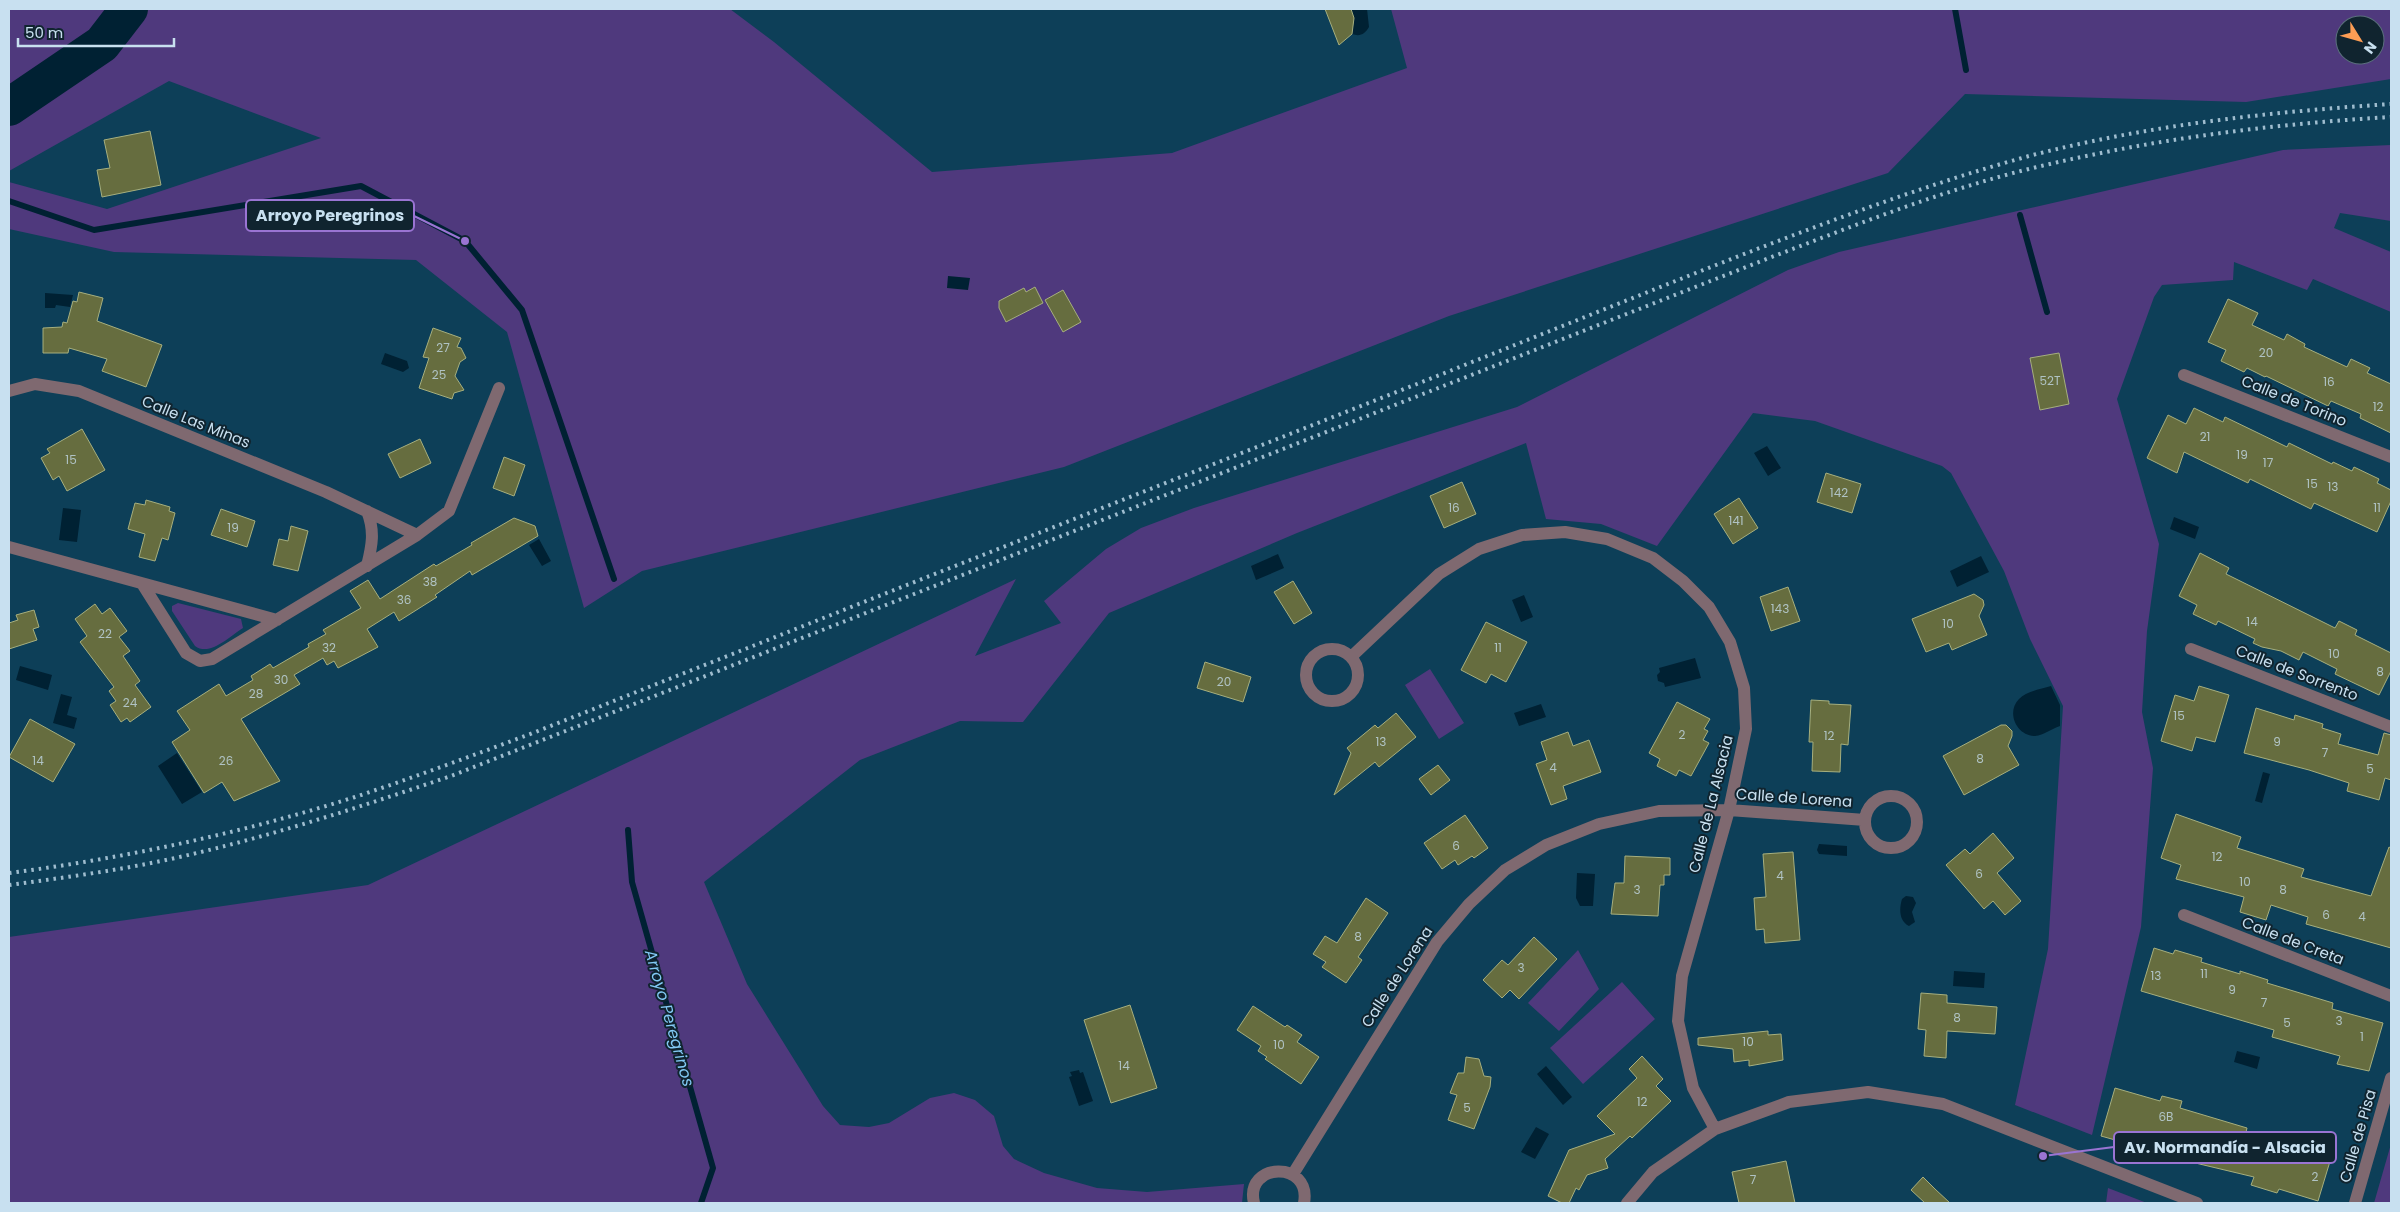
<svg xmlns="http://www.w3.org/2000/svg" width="2400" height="1212" viewBox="0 0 2400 1212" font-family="Poppins,sans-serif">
	<rect width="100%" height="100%" fill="#0d3f58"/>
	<!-- green -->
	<path fill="#4f397d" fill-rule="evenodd" d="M9,9H730L774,42L932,172L1172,153L1407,68L1391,9H2391V79L2246,102L1965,94L1888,173L1449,316L1064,467L642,571L584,608L507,332L416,260L114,252L9,229V182L107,209L321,138L169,81L9,171ZM2345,25H2375V55H2345Z
		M2391,145V221L2340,213L2334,228L2391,252V312L2313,279L2307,290L2234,262L2233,280L2162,285L2154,297L2117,399L2159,544L2147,631L2142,712L2153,768L2141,927L2092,1135L2015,1105L2048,949L2063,706L2030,639L2004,571L1951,473L1942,466L1815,421L1753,413L1657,546L1601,524L1546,519L1526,443L1297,533L1109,613L1023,722L960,721L860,760L704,882L747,984L823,1106L840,1125L869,1127L889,1123L930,1098L954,1093L975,1100L994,1116L1003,1146L1014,1159L1044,1173L1097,1188L1147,1192L1244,1184L1242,1203H9V937L368,885L1016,579L975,656L1061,623L1044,601L1106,549L1141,528L1194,508L1517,407L1788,270L1839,252L2283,150Z
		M178,603L241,619L243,628C230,636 210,657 195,646L172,611V606Z
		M1430,669L1464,723L1439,739L1405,685Z
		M1578,950L1599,989L1559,1031L1528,1003Z
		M1622,982L1655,1019L1583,1084L1550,1048Z
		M2391,1144V1203H2374Z
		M2108,1188L2147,1203H2106Z"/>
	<!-- water -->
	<path fill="#002133" d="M1351,9H1367L1369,27C1365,34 1360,37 1352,34L1354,18Z
		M948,276L970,278L968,290L947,288Z
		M45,293L73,295L70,307L56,305L55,308H45Z
		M385,353L407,361L409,368L403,372L381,364Z
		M1767,446L1781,468L1768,476L1754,453Z
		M63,508L81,510L77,542L59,540Z
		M2174,517L2199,527L2195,539L2170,529Z
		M539,539L551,561L542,566L529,545Z
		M1278,554L1284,568L1256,580L1251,566Z
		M1981,556L1989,572L1957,587L1950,571Z
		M1524,595L1533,617L1521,622L1512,600Z
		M1695,658L1701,678L1665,687L1664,683L1658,681L1657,675L1660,672L1659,668Z
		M20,666L52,675L48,690L16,680Z
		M2051,686L2060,705V726C2051,729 2044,735 2035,736C2016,736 2006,712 2019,699C2027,691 2041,689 2051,686Z
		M61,694L72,697L67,715L77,718L74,729L53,723Z
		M1541,704L1546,717L1519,726L1514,713Z
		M177,753L202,792L182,804L158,766Z
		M2263,772L2270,774L2262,803L2255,801Z
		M1819,844L1847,846V856L1819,854L1817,850Z
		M1577,873L1595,874L1593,906H1580L1576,898Z
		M1906,896L1913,897L1916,903L1912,912L1915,922L1909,926C1899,921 1899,909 1902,899Z
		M1954,971L1985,973L1984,988L1953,986Z
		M2237,1051L2260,1057L2257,1069L2234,1062Z
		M1546,1066L1572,1097L1563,1105L1537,1074Z
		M1079,1070L1080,1073L1083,1072L1093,1101L1079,1106L1069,1077L1072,1076L1070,1072Z
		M1536,1127L1549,1134L1535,1159L1521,1152Z"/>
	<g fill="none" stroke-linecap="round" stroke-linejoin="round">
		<!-- stream -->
		<path stroke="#002133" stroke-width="6" d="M1955,9L1966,70
			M9,201L94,230L361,186L465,241L522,310L614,579
			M2020,215L2047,312
			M628,830L632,882L713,1168L701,1203"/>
		<!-- river -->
		<path stroke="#002133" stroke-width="38" d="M9,107L102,44L129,9"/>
	</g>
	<!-- building -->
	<path fill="#666d3f" stroke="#a6af7e" d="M1325,9H1351L1354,18L1352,34L1339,45Z
		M150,131L161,185L102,197L97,170L110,168L104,140Z
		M1035,287L1043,303L1006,322L999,308V301L1024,288L1026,292Z
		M1063,290L1081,322L1063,332L1045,300Z
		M79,292L103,298L97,321L162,345L146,387L102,371L107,359L69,348L68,353H43V328L62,327L63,322L67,323L73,301L77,302Z
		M2228,299L2258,313L2252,325L2284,340L2287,334L2305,344L2304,347L2347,367L2351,359L2370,368L2367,373L2391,384V433L2360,418L2361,414L2331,401L2328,406L2266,376L2265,377L2247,368L2244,372L2221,361L2226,350L2208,342Z
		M433,328L461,338L457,347L461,348L466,358L460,362L455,376L464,390L454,393L452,399L419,388L429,358L423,357Z
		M2059,353L2069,404L2040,410L2030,358Z
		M2194,408L2223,422L2225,417L2287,447L2289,443L2332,464L2333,462L2352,471L2354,467L2379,479L2377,483L2391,490V501L2377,532L2314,503L2311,509L2250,479L2248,483L2184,452L2177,473L2147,458L2168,415L2186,424Z
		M82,429L105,470L67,491L59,476L53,480L41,458L50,453L47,449Z
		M420,439L431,463L400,478L388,454Z
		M504,457L525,465L514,496L493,488Z
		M1826,473L1861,484L1852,513L1817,502Z
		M1462,482L1476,514L1444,528L1430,496Z
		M1739,498L1758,528L1733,544L1714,514Z
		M146,500L170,507L169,511L175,513L168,540L162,538L155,561L139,557L145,534L128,529L135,503L145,505Z
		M221,509L255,521L247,547L211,535Z
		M514,518L535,526L538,536L472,575L470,571L435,595L437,597L399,621L394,612L367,629L378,647L338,668L334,661L327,665L323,658L294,675L300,684L241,719L280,781L234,801L222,782L204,793L172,742L190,730L177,711L219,684L226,696L253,680L251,676L270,664L273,668L309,647L308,644L326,634L323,630L361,608L350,591L368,580L380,599L434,564L436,566L472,545L471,543Z
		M291,526L308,531L298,571L273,565L279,539L288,541Z
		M2200,553L2229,568L2226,574L2335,628L2339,621L2357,630L2355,635L2391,653V671L2379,695L2335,674L2337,669L2303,652L2299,660L2281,651L2262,647L2253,643L2255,639L2218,621L2216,625L2193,614L2197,605L2179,596Z
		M1293,581L1312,613L1294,624L1274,592Z
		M1788,587L1800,621L1771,631L1760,597Z
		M1974,594L1983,600L1984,605L1979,616L1987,635L1952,650L1949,643L1926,652L1912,619Z
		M95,604L102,614L110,608L127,631L119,637L130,651L123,656L140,681L135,685L151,707L130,722L127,718L121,722L110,705L116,701L109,691L114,687L80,642L87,636L75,619Z
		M34,610L39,627L33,629L37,640L9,649V623L18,620L16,615Z
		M1486,622L1527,642L1506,682L1491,674L1486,683L1461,670Z
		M1205,662L1251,677L1243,702L1197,688Z
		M2199,686L2229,695L2215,742L2196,737L2192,751L2161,741L2175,695L2194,701Z
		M1811,700L1829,701V704L1851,705L1848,745L1841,744L1840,772L1812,771L1813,742H1809Z
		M1677,702L1710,719L1704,729L1708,731L1703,740L1709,743L1691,776L1679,770L1676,776L1657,766L1660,759L1649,753Z
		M2256,708L2294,720L2295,715L2323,724L2322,728L2341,734L2338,744L2378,755L2384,733L2391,735V780L2385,778L2379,800L2347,791L2349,783L2309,770L2244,753Z
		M1396,713L1416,737L1379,767L1375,762L1334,795L1351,753L1347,748L1375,725L1378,728Z
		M30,719L75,744L53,782L9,757Z
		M2001,725H2006L2012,731V736L2008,746L2019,765L1964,795L1943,756Z
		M1568,732L1573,746L1589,740L1601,772L1563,786L1567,799L1551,805L1536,764L1547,760L1541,742Z
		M1438,765L1450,780L1431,795L1419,779Z
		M2176,814L2241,837L2237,848L2304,869L2301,877L2371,896L2389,847L2391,848V948L2306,924L2308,917L2271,905L2266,920L2240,912L2244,897L2176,879L2181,865L2161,858Z
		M1465,815L1488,848L1474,858L1472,856L1458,865L1455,860L1442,869L1424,843Z
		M1993,833L2014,858L1997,873L2021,901L2005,915L1993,901L1984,909L1946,865L1965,849L1970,854Z
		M1793,852L1800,940L1765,943L1764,929L1756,930L1754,898L1766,897L1763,854Z
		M1625,856L1670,858V875H1664V885H1660L1658,916L1611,914L1615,883H1624Z
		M1366,898L1388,913L1358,957L1362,960L1346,983L1322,967L1326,962L1313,954L1325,936L1337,943Z
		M1534,937L1557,959L1519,999L1510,990L1502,998L1483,980L1502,960L1508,965Z
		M2154,948L2173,954L2175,950L2202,958L2201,962L2240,974V971L2268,980L2267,983L2333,1003L2332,1009L2383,1023L2369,1071L2337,1064L2340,1056L2272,1037L2274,1030L2141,991Z
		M1921,993L1947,995V1003L1997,1007L1995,1034L1947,1031L1946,1058L1924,1056L1926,1030L1918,1029Z
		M1130,1005L1157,1088L1111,1103L1084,1020Z
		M1253,1006L1285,1027L1287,1025L1302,1035L1297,1042L1319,1057L1301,1084L1265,1059L1267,1057L1258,1051L1261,1046L1237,1030Z
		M1768,1031V1035L1781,1034L1783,1060L1749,1066V1060L1734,1062L1733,1049L1698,1045V1038Z
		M1642,1056L1663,1079L1656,1086L1671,1101L1632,1138L1630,1136L1605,1159L1608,1168L1587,1175L1579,1190L1576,1188L1569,1203H1562L1548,1196L1569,1150L1615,1134L1597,1116L1637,1078L1629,1069Z
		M1466,1057L1479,1059L1484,1076L1491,1077L1490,1087L1474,1129L1448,1120L1457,1095L1450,1093L1458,1073H1464Z
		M2115,1088L2160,1101L2162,1096L2182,1101L2180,1108L2247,1128L2246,1132L2331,1158L2318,1201L2279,1189L2277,1193L2251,1185L2254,1177L2187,1161L2190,1152L2149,1140L2148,1143L2135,1139L2133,1145L2101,1136Z
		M1786,1161L1795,1203H1739L1732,1172Z
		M1923,1177L1935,1189L1950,1203H1925L1911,1190Z"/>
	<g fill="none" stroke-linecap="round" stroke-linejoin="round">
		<!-- minor -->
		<path stroke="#7f6970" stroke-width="12" d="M2184,375L2391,457
			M9,391L35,384L79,391L326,492L417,535
			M9,547L277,620
			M367,566C372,546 375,531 367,511
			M143,585L186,653L200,661L212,659L417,535L449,511L499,388
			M2191,649L2391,727
			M1306 675a26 26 0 1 1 52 0a26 26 0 1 1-52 0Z
			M1351,657L1439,574L1479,549L1522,535L1565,532L1607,539L1653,558L1683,581L1709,607L1730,642L1744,688L1746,729L1729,810L1682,976L1678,1021L1693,1088L1715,1129
			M1865 822a26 26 0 1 1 52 0a26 26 0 1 1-52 0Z
			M2184,915L2391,996
			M1293,1174L1437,942L1469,904L1505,870L1546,845L1599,824L1659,811L1729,810L1865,820
			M1254,1203C1244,1162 1312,1160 1304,1203
			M1627,1203L1653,1172L1715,1129L1789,1102L1868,1092L1943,1104L2197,1203
			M2355,1203L2391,1078"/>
		<!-- rail -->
		<path stroke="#9fbdcf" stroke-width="4" stroke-dasharray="2.5 5" stroke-linecap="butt" d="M9,873C126,858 242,833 355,797C415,777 474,755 533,733C828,616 1122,500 1417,384C1525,341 1632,298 1739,256C1835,219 1931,183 2029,156C2148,125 2269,112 2391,104
			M9,885C61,878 114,871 166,860C263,839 357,808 451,776L1769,258C1856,225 1945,189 2037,167C2154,139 2271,124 2391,117"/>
	</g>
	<g text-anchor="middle" stroke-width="4" stroke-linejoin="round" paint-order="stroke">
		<!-- number labels -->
		<g font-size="12" fill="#b0c3c4">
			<text x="443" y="352">27</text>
			<text x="2266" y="357">20</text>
			<text x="439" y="379">25</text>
			<text x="2050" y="385">52T</text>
			<text x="2329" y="386">16</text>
			<text x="2378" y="411">12</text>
			<text x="2205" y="441">21</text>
			<text x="2242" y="459">19</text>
			<text x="71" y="464">15</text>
			<text x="2268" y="467">17</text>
			<text x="2312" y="488">15</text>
			<text x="2333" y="491">13</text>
			<text x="1839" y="497">142</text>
			<text x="1454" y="512">16</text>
			<text x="2377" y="512">11</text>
			<text x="1736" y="525">141</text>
			<text x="233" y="532">19</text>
			<text x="430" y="586">38</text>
			<text x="404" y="604">36</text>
			<text x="1780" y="613">143</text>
			<text x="2252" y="626">14</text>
			<text x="1948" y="628">10</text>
			<text x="105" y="638">22</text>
			<text x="329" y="652">32</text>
			<text x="1498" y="652">11</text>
			<text x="2334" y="658">10</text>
			<text x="2380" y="676">8</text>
			<text x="281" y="684">30</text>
			<text x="1224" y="686">20</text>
			<text x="256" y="698">28</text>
			<text x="130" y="707">24</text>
			<text x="2179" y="720">15</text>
			<text x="1682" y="739">2</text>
			<text x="1829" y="740">12</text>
			<text x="1381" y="746">13</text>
			<text x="2277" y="746">9</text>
			<text x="2325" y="757">7</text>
			<text x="1980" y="763">8</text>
			<text x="38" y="765">14</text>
			<text x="226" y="765">26</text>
			<text x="1553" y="772">4</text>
			<text x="2370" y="773">5</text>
			<text x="1456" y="850">6</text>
			<text x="2217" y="861">12</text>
			<text x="1979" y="878">6</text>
			<text x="1780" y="880">4</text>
			<text x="2245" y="886">10</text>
			<text x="1637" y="894">3</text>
			<text x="2283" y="894">8</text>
			<text x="2326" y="919">6</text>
			<text x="2362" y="921">4</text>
			<text x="1358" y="941">8</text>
			<text x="1521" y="972">3</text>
			<text x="2204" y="978">11</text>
			<text x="2156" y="980">13</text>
			<text x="2232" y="994">9</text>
			<text x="2264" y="1007">7</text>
			<text x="1957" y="1022">8</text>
			<text x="2339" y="1025">3</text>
			<text x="2287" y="1027">5</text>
			<text x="2362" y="1041">1</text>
			<text x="1748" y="1046">10</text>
			<text x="1279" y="1049">10</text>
			<text x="1124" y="1070">14</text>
			<text x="1642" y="1106">12</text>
			<text x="1467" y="1112">5</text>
			<text x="2166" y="1121">6B</text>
			<text x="2315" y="1181">2</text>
			<text x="1753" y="1184">7</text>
		</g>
		<!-- street labels -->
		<g font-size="15" fill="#c8e0f0" stroke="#10242f">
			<text transform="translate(2294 401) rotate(22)" y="5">Calle de Torino</text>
			<text transform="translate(196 422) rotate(22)" y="5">Calle Las Minas</text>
			<text transform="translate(2297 673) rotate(21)" y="5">Calle de Sorrento</text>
			<text transform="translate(1794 798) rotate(4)" y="5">Calle de Lorena</text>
			<text transform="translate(1711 804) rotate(-76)" y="5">Calle de La Alsacia</text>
			<text transform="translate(2293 941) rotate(21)" y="5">Calle de Creta</text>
			<text transform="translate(1397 977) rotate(-57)" y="5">Calle de Lorena</text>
			<text transform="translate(2358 1136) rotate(-74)" y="5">Calle de Pisa</text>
		</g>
		<!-- water labels -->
		<g font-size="16" font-style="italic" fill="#82c9f5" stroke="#10242f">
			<text transform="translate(670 1018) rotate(74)" y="6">Arroyo Peregrinos</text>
		</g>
	</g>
	<!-- callouts -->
	<path fill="none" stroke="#9a74d3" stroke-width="2" d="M465 241L414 216M2043 1156L2114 1147"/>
	<g fill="#9a74d3" stroke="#10242f" stroke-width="2">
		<circle cx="465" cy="241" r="5"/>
		<circle cx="2043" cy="1156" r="5"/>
	</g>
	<g fill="#10242f" stroke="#9a74d3" stroke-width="2">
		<rect x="246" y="200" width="168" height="31" rx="5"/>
		<rect x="2114" y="1132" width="222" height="31" rx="5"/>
	</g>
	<g font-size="16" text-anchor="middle" font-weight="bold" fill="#c8e0f0">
		<text x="330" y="221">Arroyo Peregrinos</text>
		<text x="2225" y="1153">Av. Normandía - Alsacia</text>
	</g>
	<!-- border -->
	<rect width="2400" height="1212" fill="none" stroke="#c8e0f0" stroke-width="20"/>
	<!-- north arrow -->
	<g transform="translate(2360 40) rotate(127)"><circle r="24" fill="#10242f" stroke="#5a6f7c"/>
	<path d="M0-4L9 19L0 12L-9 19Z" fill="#fc9d54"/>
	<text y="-8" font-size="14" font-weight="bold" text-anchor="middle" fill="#c8e0f0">N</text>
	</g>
	<!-- scale -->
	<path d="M18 38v8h156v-8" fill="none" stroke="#c8e0f0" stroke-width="2.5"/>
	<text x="25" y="38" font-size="15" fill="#c8e0f0" stroke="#10242f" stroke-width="4" paint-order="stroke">50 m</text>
</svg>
